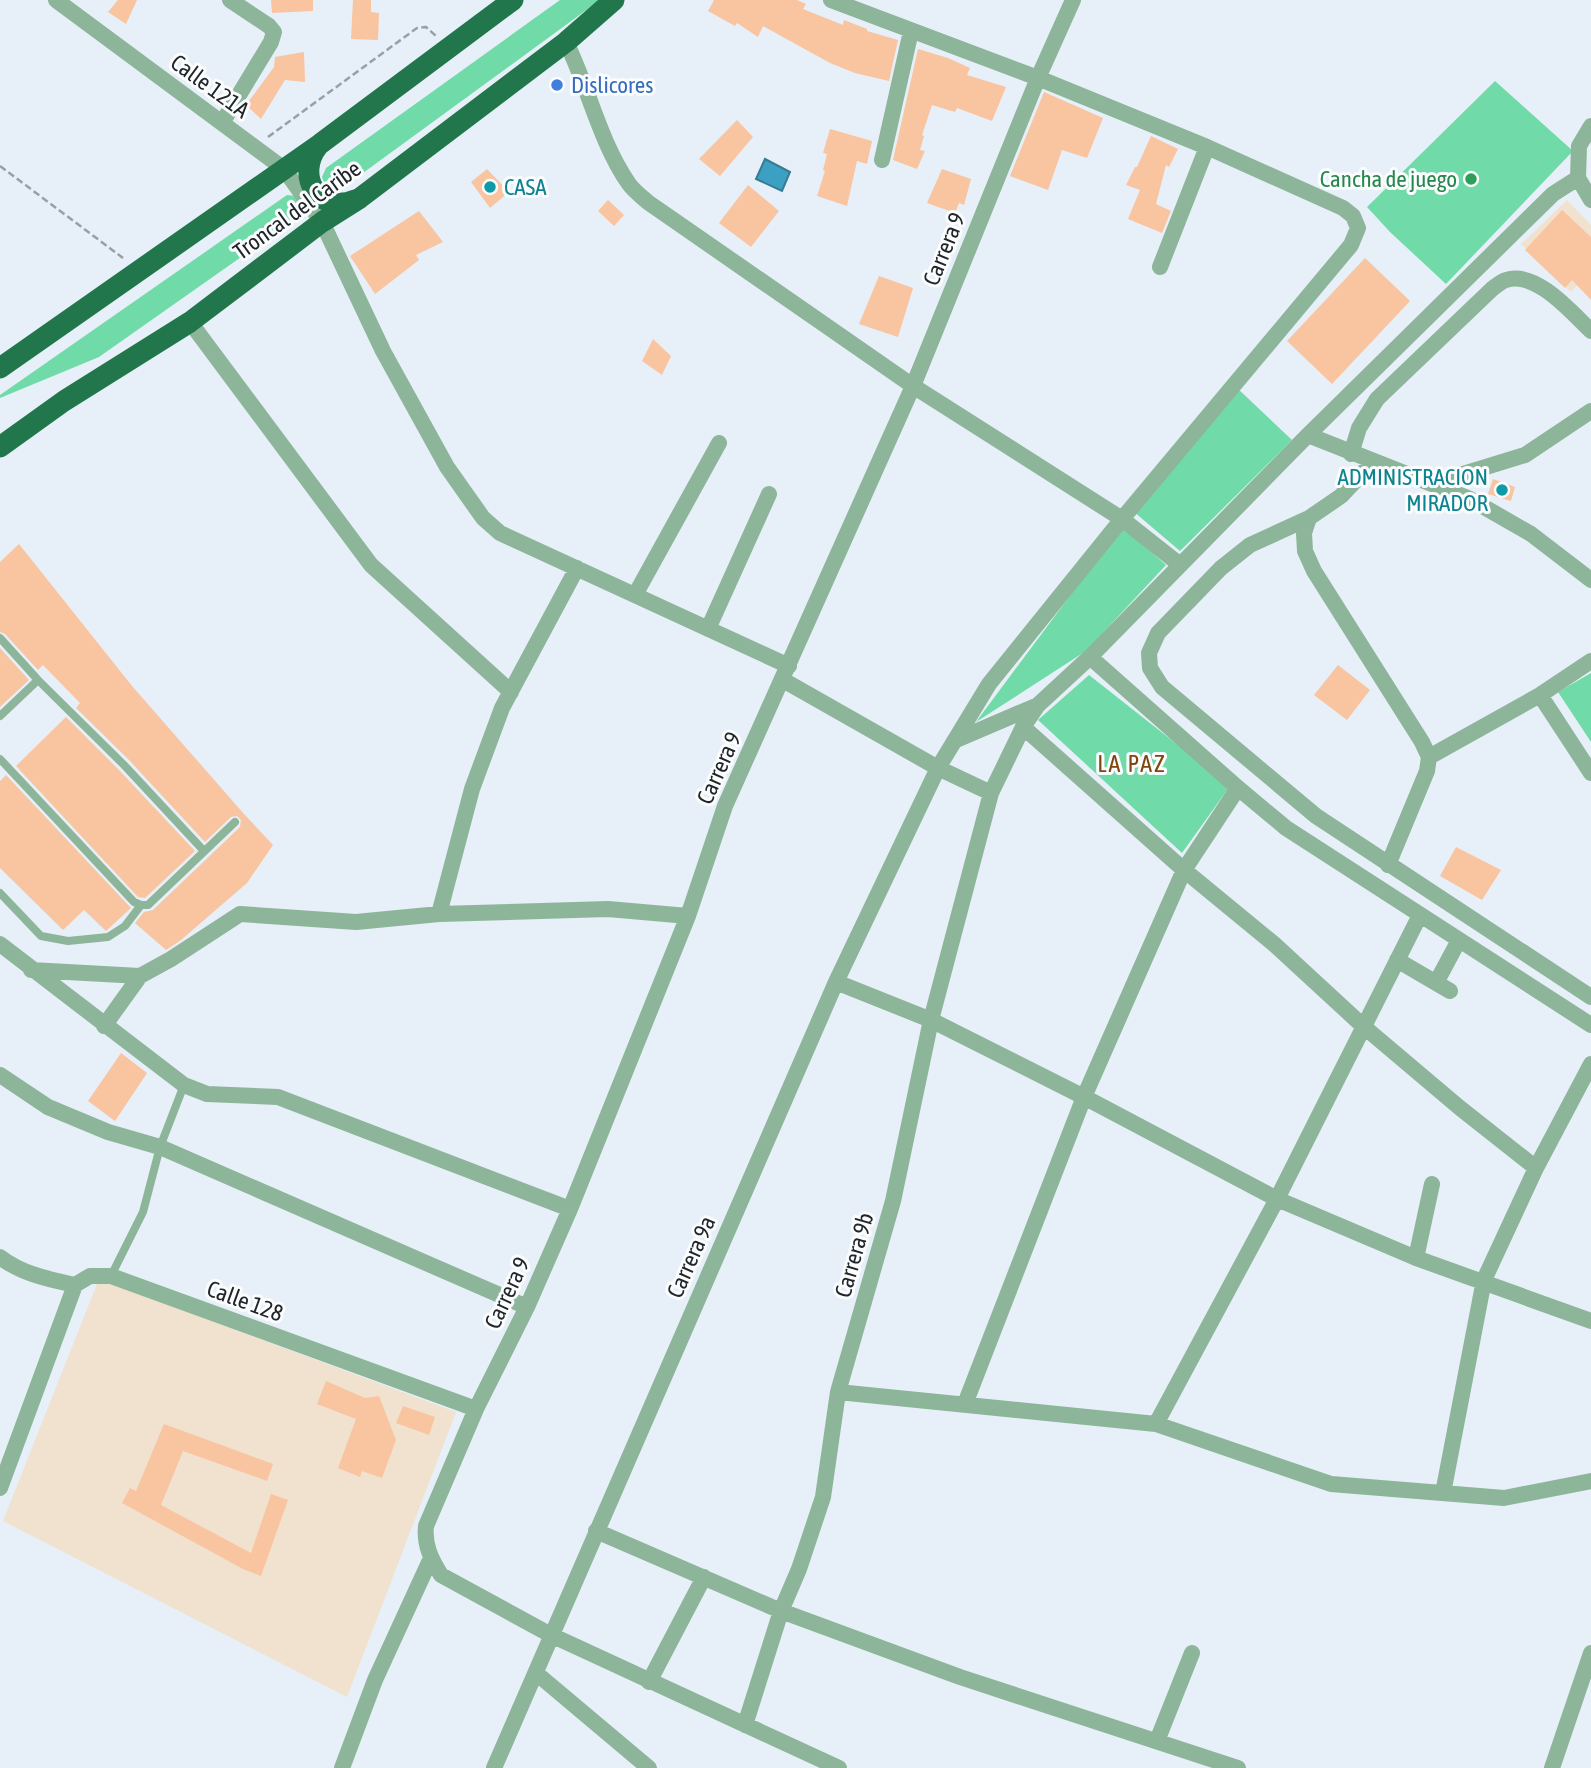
<svg xmlns="http://www.w3.org/2000/svg" width="1591" height="1768" viewBox="0 0 1591 1768" font-family="'Asap Condensed',sans-serif">
	<rect width="100%" height="100%" fill="#e7eff8"/>
	<!-- education -->
	<path fill="#f0e2cf" d="M1567,200L1591,225V271L1571,292L1521,244Z
		M99,1279L456,1412L347,1697L3,1521Z"/>
	<!-- green -->
	<path fill="#70dba9" d="M560,0H600L341,189L336,191L326,187L322,177L326,168Z
		M1495,81L1573,151L1446,284L1390,232L1367,207Z
		M287,195L296,196L302,204L301,213L298,217L99,357L0,398V395Z
		M1237,388L1292,440L1180,551L1133,511Z
		M1122,526L1166,565L1086,651L976,722Z
		M1591,673V742L1558,692Z
		M1089,675L1230,786L1182,853L1038,720Z"/>
	<!-- water -->
	<path fill="#3ca0c2" stroke="#347b94" stroke-width="2" d="M765,159L790,172L782,191L756,179Z"/>
	<!-- building -->
	<path fill="#f9c4a0" d="M118,0H137L126,24L108,12Z
		M271,0H313V11L272,13Z
		M353,0H371V12L379,13L378,40L351,39Z
		M714,0H797L806,4L803,9L843,25L844,20L867,29V31L898,40L889,81L855,73L830,63L763,26L758,37L737,23L735,26L708,11Z
		M918,49L948,58L970,68L967,75L1006,87L992,121L957,108L955,112L932,105L922,135L924,136L920,150L925,151L917,169L893,160Z
		M304,52L305,82L285,80L261,119L246,105L274,67L275,57Z
		M1044,92L1103,118L1087,158L1062,150L1048,190L1010,176Z
		M737,120L753,137L720,176L699,159Z
		M830,129L872,141L867,164L857,161L847,206L817,196L825,171L823,170L827,154L823,153Z
		M1151,136L1178,149L1169,167L1166,165L1156,204L1171,211L1162,233L1128,219L1140,190L1126,185L1135,167H1137Z
		M487,169L509,192L490,208L471,182Z
		M942,169L971,179L964,205L959,203L955,213L927,203Z
		M748,185L779,211L751,247L719,223Z
		M608,200L624,215L614,226L598,211Z
		M1562,210L1591,237V300L1572,280L1565,288L1525,250Z
		M419,211L443,242L416,255L419,260L375,294L350,256Z
		M1365,258L1410,301L1332,384L1287,341Z
		M879,276L913,288L898,337L859,324Z
		M653,339L671,356L662,375L642,361Z
		M1493,479L1515,487L1511,501L1488,494Z
		M19,544L132,686L244,814L273,845L247,883L181,940L166,950L135,923L144,912L153,910L240,827L241,820L237,816L231,817L205,842L129,760L76,708L80,703L43,665L38,670L5,634L0,632V562Z
		M0,648L29,680L0,707Z
		M1338,665L1370,690L1347,720L1314,695Z
		M66,717L119,770L195,851L145,898L138,897L16,766Z
		M6,775L131,908L106,931L84,910L63,930L0,868V781Z
		M1456,847L1501,870L1482,900L1440,876Z
		M121,1053L147,1073L115,1121L88,1101Z
		M326,1381L365,1398L379,1396L396,1440L382,1478L362,1471L360,1477L338,1468L356,1419L317,1404Z
		M403,1406L435,1417L429,1435L396,1423Z
		M164,1424L273,1464L267,1481L183,1451L161,1505L251,1553L271,1494L288,1500L261,1576L243,1569L122,1503L130,1488L136,1491Z"/>
	<g fill="none" stroke-linecap="round" stroke-linejoin="round">
		<!-- path -->
		<path stroke="#999fa6" stroke-width="2.5" stroke-dasharray="7 3.5" stroke-linecap="butt" d="M268,137L417,28L426,27L436,36
			M0,166L123,258"/>
		<!-- service -->
		<path stroke="#8cb59a" stroke-width="8" d="M0,638L38,680L124,765L204,851
			M0,716L38,680
			M0,759L134,902L141,905H148L235,822
			M0,893L41,936L68,941L108,937L125,926L141,905
			M111,1276L143,1212L160,1147L184,1085"/>
		<!-- minor -->
		<path stroke="#8cb59a" stroke-width="16" d="M56,0L284,169L322,222L383,351L447,467L483,518L500,533L789,666
			M566,42C588,86 600,143 629,184C634,191 642,197 649,203L913,386L1122,519L1179,564
			M222,123L271,42L274,32L269,26L230,0
			M1591,126L1579,146L1578,178L1591,200
			M882,160L911,31
			M1160,267L1207,147
			M190,322L371,565L511,692
			M1308,435L1470,499L1531,534L1591,580
			M1351,454L1359,428L1377,399L1492,289C1496,286 1502,281 1506,280C1536,270 1572,313 1591,331
			M1374,461L1341,496L1309,518L1304,533L1305,551L1314,571L1422,742L1429,757L1427,771L1388,865
			M1434,483L1525,455L1591,411
			M1309,518L1250,545L1221,568L1158,633L1149,653L1150,668L1162,687L1316,816L1591,997
			M635,595L719,443
			M708,629L769,494
			M1090,657L1238,788L1286,828L1591,1025
			M783,680L938,768L991,793
			M1540,695L1591,773
			M1023,727L1184,870L1274,944L1363,1026L1460,1108L1536,1168
			M954,741L1038,705
			M1429,757L1540,695L1591,661
			M439,914L472,789L502,708L577,568
			M0,944L184,1085L207,1094L278,1097L570,1209
			M1397,960L1450,991
			M31,970L140,976L171,959L240,914L356,922L439,914L608,909L688,916
			M836,982L931,1020L1084,1097L1277,1199L1416,1258L1591,1321
			M1436,983L1459,940
			M104,1026L140,976
			M0,1075L48,1107L108,1132L160,1147L527,1307
			M0,1257C22,1274 48,1279 75,1285L90,1276H111L476,1409
			M1416,1258L1432,1184
			M838,1392L1156,1424L1331,1484L1504,1498L1591,1481
			M965,1404L1084,1097L1184,870L1238,788
			M1156,1424L1277,1199L1420,915
			M0,1488L75,1285
			M1443,1493L1484,1280L1536,1168L1591,1064
			M596,1531L781,1611L960,1677L1238,1768
			M536,1673L649,1768
			M649,1682L704,1577
			M745,1725L781,1611L799,1569L823,1497L838,1392L893,1201L931,1020L991,793L1023,727L1038,705L1090,657L1308,435L1553,194L1578,178
			M1157,1741L1192,1653
			M342,1768L375,1680L431,1558
			M494,1768L836,982L938,768L989,684L1122,519L1351,245L1358,228L1353,216L1343,208L1207,147L1038,78L831,0
			M839,1768L551,1635L441,1575C431,1559 424,1545 426,1526L476,1409L527,1307L570,1209L688,916L725,806L913,386L1038,78L1073,0
			M1552,1768L1591,1653"/>
		<!-- trunk -->
		<path stroke="#21774b" stroke-width="21" d="M318,146C295,175 318,215 355,200
			M0,368L320,144L513,0
			M0,447L64,401L190,322L322,222L360,198L566,42L614,0"/>
	</g>
	<!-- markers -->
	<circle fill="#3f7fe0" stroke="#fafcfd" stroke-width="2.5" cx="557" cy="85" r="7"/>
	<circle fill="#2e9e5b" stroke="#fafcfd" stroke-width="2.5" cx="1471" cy="179" r="7"/>
	<g fill="#0f9aa8" stroke="#fafcfd" stroke-width="2.5">
		<circle cx="490" cy="187" r="7"/>
		<circle cx="1502" cy="490" r="7"/>
	</g>
	<g text-anchor="middle" stroke-width="6" stroke-linejoin="round" paint-order="stroke">
		<!-- shop labels -->
		<g font-size="23" fill="#366cbe" stroke="#fafcfd" text-anchor="start">
			<text x="571" y="93">Dislicores</text>
		</g>
		<!-- street labels -->
		<g font-size="23" fill="#222528" stroke="#fafcfd">
			<text transform="translate(210 86) rotate(36)" y="8">Calle 121A</text>
			<text transform="translate(297 210) rotate(-36)" y="8">Troncal del Caribe</text>
			<text transform="translate(944 249) rotate(-68)" y="8">Carrera 9</text>
			<text transform="translate(719 768) rotate(-66)" y="8">Carrera 9</text>
			<text transform="translate(854 1255) rotate(-74)" y="8">Carrera 9b</text>
			<text transform="translate(691 1257) rotate(-66)" y="8">Carrera 9a</text>
			<text transform="translate(507 1293) rotate(-65)" y="8">Carrera 9</text>
			<text transform="translate(245 1301) rotate(20)" y="8">Calle 128</text>
		</g>
		<!-- leisure labels -->
		<g font-size="23" fill="#27864d" stroke="#fafcfd" text-anchor="end">
			<text x="1457" y="187">Cancha de juego</text>
		</g>
		<!-- culture labels -->
		<g font-size="23" fill="#0d838f" stroke="#fafcfd" text-anchor="start">
			<text x="504" y="195">CASA</text>
			<text x="1488" y="485" text-anchor="end">ADMINISTRACION<tspan x="1488" dy="26">MIRADOR</tspan></text>
		</g>
		<!-- neighbourhood labels -->
		<g font-size="24" letter-spacing="2" fill="#7e460e" stroke="#fafcfd">
			<text x="1132" y="772">LA PAZ</text>
		</g>
	</g>
</svg>
